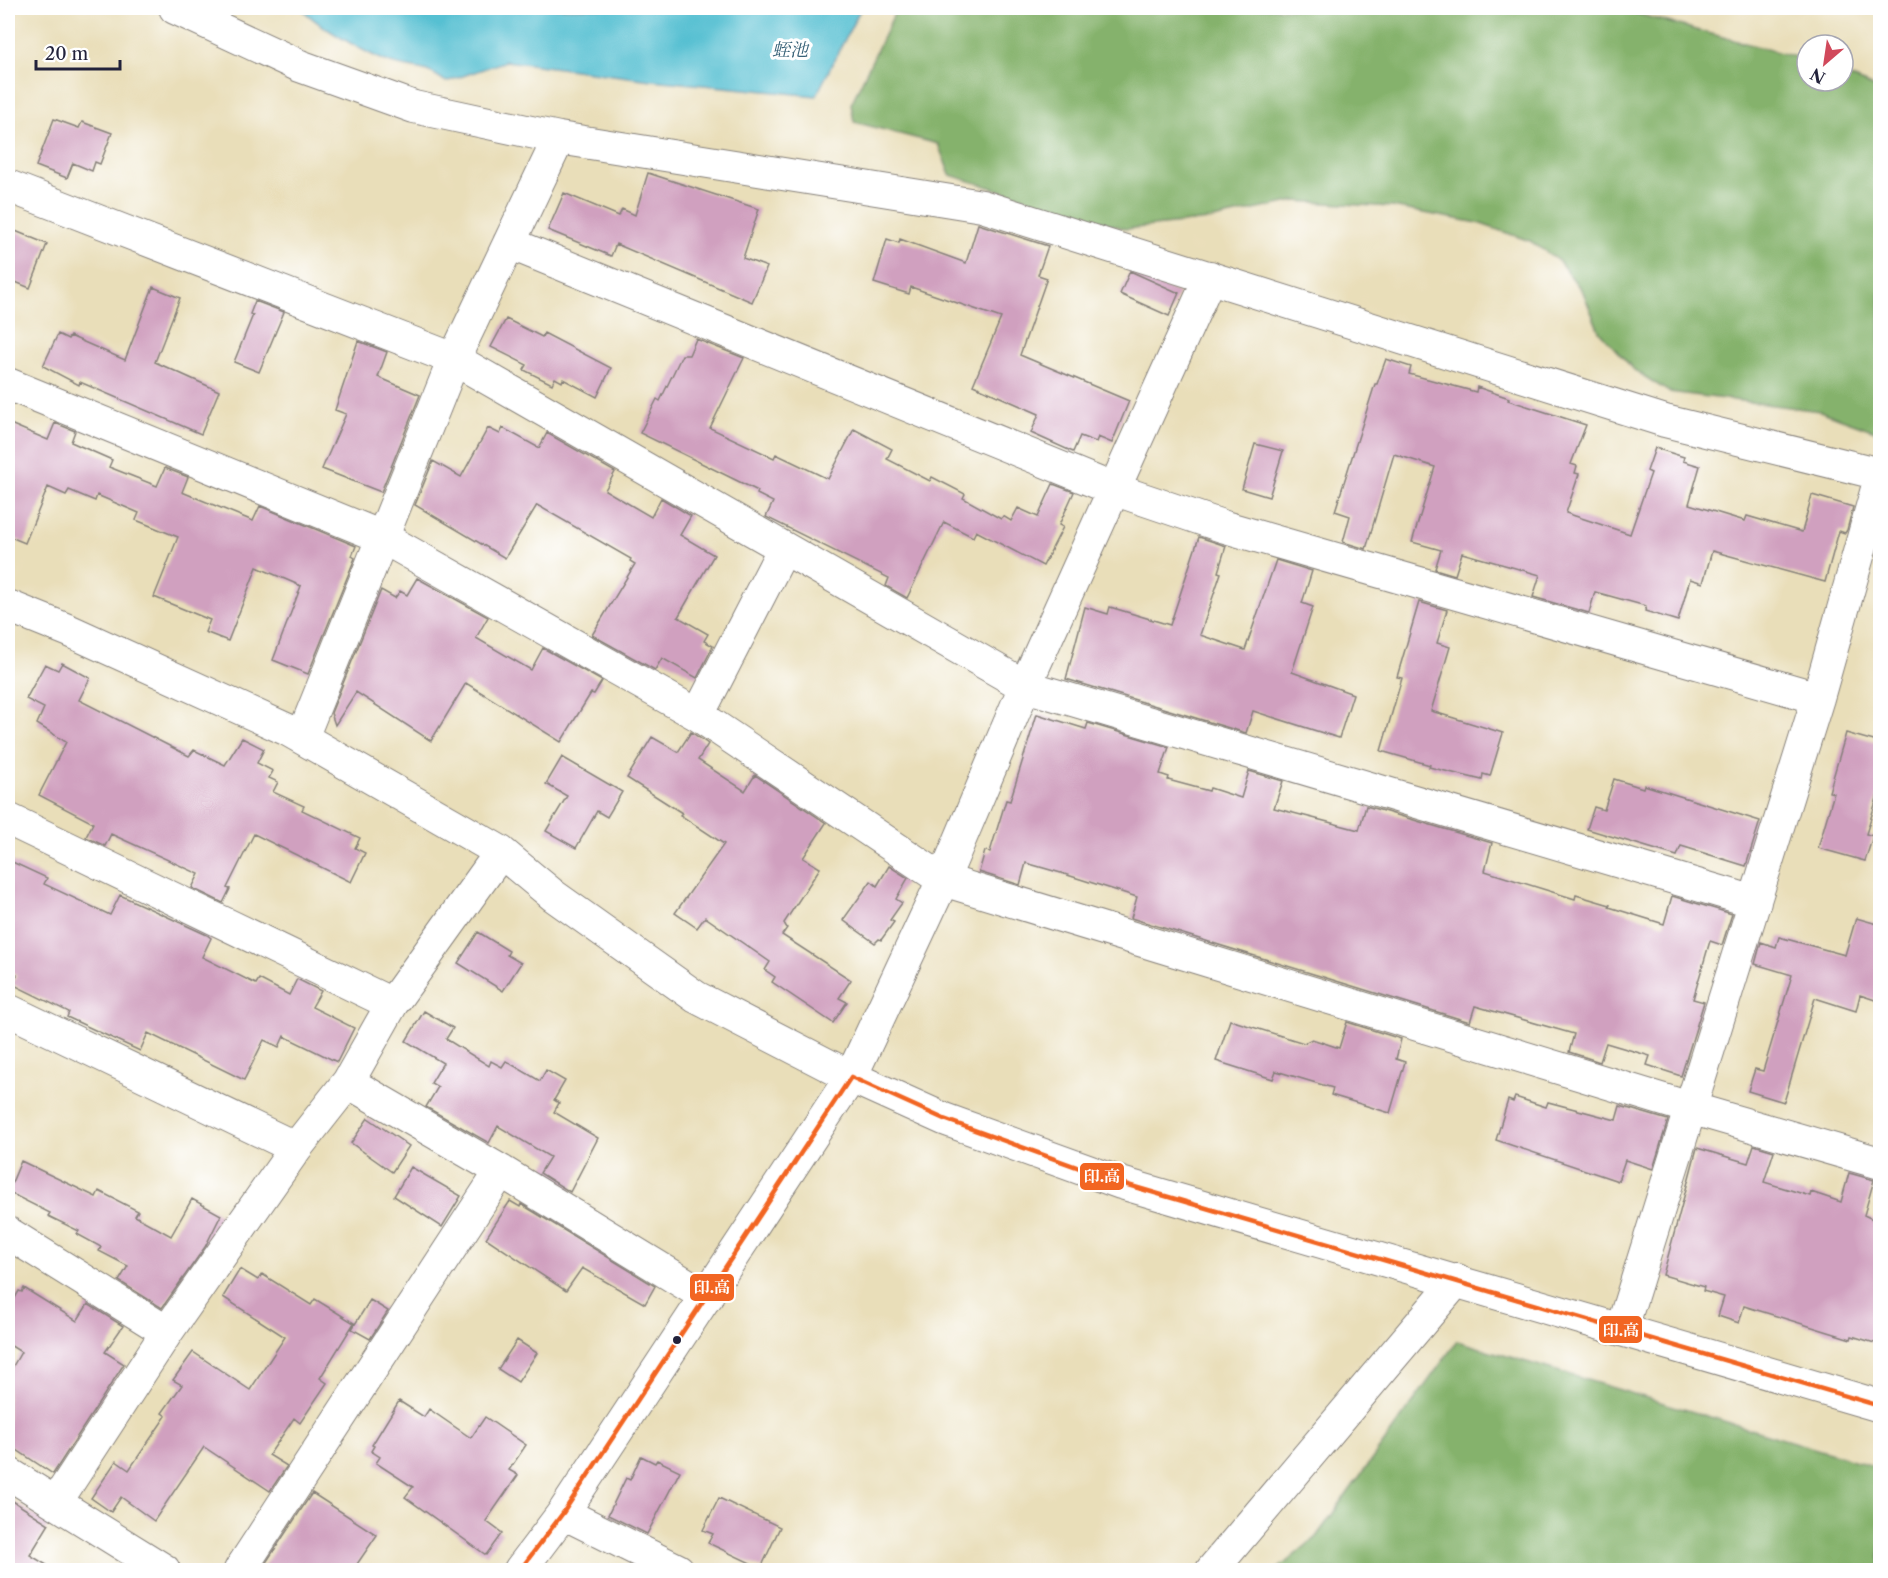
<svg xmlns="http://www.w3.org/2000/svg" width="1888" height="1578" viewBox="0 0 1888 1578" font-family="'Libre Caslon Text','Noto Serif JP',serif">
	<rect width="100%" height="100%" fill="#fff"/>
	<filter id="ink" filterUnits="userSpaceOnUse"><feTurbulence type="fractalNoise" baseFrequency=".0167" numOctaves="2"/><feDisplacementMap in="SourceGraphic" scale="12" xChannelSelector="R" yChannelSelector="G"/><feConvolveMatrix kernelMatrix="1 2 1 2 8 2 1 2 1" color-interpolation-filters="sRGB"/></filter>
	<filter id="wash" filterUnits="userSpaceOnUse"><feTurbulence type="fractalNoise" baseFrequency=".008" numOctaves="4" result="noise"/><feDisplacementMap in="SourceGraphic" scale="24" xChannelSelector="R" yChannelSelector="G"/><feGaussianBlur stdDeviation="1.35" result="paint"/><feColorMatrix in="noise" values="0 0 0 0 0 0 0 0 0 0 0 0 0 0 0 0 0 1.4 0 .05"/><feComposite in="paint" operator="in"/></filter>
	<g filter="url(#wash)">
		<rect width="100%" height="100%" fill="#e9deb9"/>
		<!-- forest -->
		<path fill="#85b26c" stroke="#546a54" stroke-width="1.5" d="M897,8H1276L1337,12L1368,8H1616L1807,60V81H1843V74L1880,90V433L1820,411L1669,392L1634,370L1599,331L1583,292L1558,260L1530,241L1478,223L1392,207L1295,201L1209,220L1126,229L950,175L938,144L854,122L851,104Z
			M1457,1341L1880,1468V1570H1277L1316,1537Z"/>
		<!-- water -->
		<path fill="#56c0d2" stroke="#3c7186" stroke-width="1.5" d="M302,8H861L816,96L651,80L506,61L446,82C425,66 418,70 394,64C374,58 313,24 302,8Z"/>
		<g id="blocks">
			<!-- building -->
			<path fill="#d0a0bf" d="M54,119L79,128L82,122L112,133L100,164L95,162L92,171L73,163L67,178L36,166Z
				M648,173L759,209L743,258L767,267L752,302L616,244L611,256L548,230L564,193L619,216L622,209L635,215Z
				M978,224L1048,246L1038,275L1047,278L1020,355L1129,401L1112,443L1098,437L1096,442L1080,436L1073,452L1031,433L1039,414L973,385L1001,318L911,287L909,294L874,283L887,239L899,243L900,239L966,263Z
				M8,228L47,244L30,288L8,279Z
				M1130,271L1179,293L1169,316L1120,294Z
				M153,287L180,298L155,362L219,391L201,434L80,382L79,385L43,366L58,334L68,339L70,336L125,360Z
				M255,301L284,312L259,372L234,362L253,315L250,314Z
				M506,319L542,337L544,333L611,368L597,397L563,379L562,382L555,378L552,384L524,370L527,365L491,347Z
				M696,339L744,358L710,428L774,458L776,454L828,479L854,429L892,449L887,459L930,481L932,477L965,494L963,498L1001,519L1003,516L1011,521L1018,508L1038,517L1053,484L1074,492L1059,525L1063,527L1043,566L976,531L973,537L944,522L907,598L886,586L889,578L766,517L773,502L757,494L758,491L640,433L657,399L660,401L682,355H689Z
				M358,341L387,352L378,377L420,395L381,492L322,469L346,414L335,410Z
				M1386,359L1411,367L1409,374L1476,392L1477,387L1509,398L1508,400L1586,425L1571,464L1577,466L1575,473L1579,474L1566,513L1630,534L1651,473L1647,471L1655,448L1684,457L1683,461L1700,466L1689,504L1745,521L1747,516L1802,532L1812,495L1853,507L1847,530L1845,533L1839,531L1825,582L1712,551L1703,583L1690,579L1678,621L1645,611L1646,606L1595,592L1589,613L1533,597L1540,575L1462,553L1455,575L1435,569L1441,550L1412,542L1435,467L1394,454L1366,549L1343,542L1350,516L1335,511L1375,384H1377Z
				M8,423L48,440L55,423L75,431L71,442L112,460L109,467L157,486L165,468L188,477L182,492L253,521L260,506L356,546L352,556L355,558L308,674L273,660L301,586L257,567L228,641L205,632L210,620L154,597L178,537L136,520L139,513L97,495L95,501L69,490L66,495L48,487L25,543L8,536Z
				M488,428L500,434L503,428L539,448L547,433L615,472L605,490L651,517L661,498L691,516L680,535L714,555L678,617L708,634L704,641L713,646L697,678L662,658L655,670L592,635L635,564L630,561L631,559L537,505L505,558L415,505L433,461L461,477Z
				M1255,444L1283,451L1269,497L1242,489Z
				M1199,537L1226,546L1218,572L1221,573L1200,635L1245,650L1276,560L1312,571L1302,603L1313,607L1292,672L1353,694L1339,738L1253,711L1246,733L1066,679L1085,607L1108,614L1110,607L1170,625Z
				M417,578L488,617L476,638L531,670L543,648L602,681L594,694L591,693L561,742L466,683L431,741L356,692L335,725L331,713L381,590L395,598L400,591L407,595Z
				M1419,602L1447,610L1437,643L1450,647L1431,711L1503,733L1490,776L1483,774L1482,780L1429,767L1430,765L1381,751L1402,678L1397,677Z
				M62,663L90,678L79,700L189,756L194,750L225,765L242,738L264,749L257,763L273,771L269,778L278,782L273,792L304,806L302,810L360,838L355,848L365,853L351,882L254,834L227,888L230,889L223,903L192,888L199,874L111,834L105,846L86,837L93,823L39,795L66,742L37,724L44,708L26,699L45,664L58,670Z
				M1037,714L1086,729L1088,723L1169,747L1160,774L1169,777L1168,780L1209,791L1210,788L1241,798L1249,771L1283,781L1274,808L1359,830L1366,806L1492,843L1485,871L1575,899L1576,895L1610,905L1609,907L1664,924L1672,896L1732,914L1722,945L1710,941L1693,999L1704,1002L1681,1076L1647,1065L1650,1056L1606,1043L1600,1062L1569,1052L1574,1034L1475,1006L1470,1022L1131,918L1137,897L1061,873L1026,863L1020,885L979,872L985,851L990,852L1006,800L1010,801Z
				M691,732L708,744L698,760L745,791L755,775L826,823L803,858L820,868L784,923L787,928L782,935L851,980L839,998L847,1002L833,1023L772,982L775,977L765,970L770,962L705,917L697,928L675,913L724,844L680,815L682,813L627,778L652,737L678,752Z
				M1846,733L1881,743V785L1866,834L1873,836L1865,861L1818,848L1834,793L1829,792Z
				M562,757L622,792L607,817L597,811L576,848L546,831L567,796L546,784Z
				M1614,779L1643,788L1644,785L1760,821L1746,866L1681,846L1677,856L1587,829L1594,807L1604,810Z
				M8,860L47,878L44,884L110,915L120,895L207,935L211,938L202,957L256,984L259,979L289,995L297,979L321,991L312,1007L354,1028L337,1062L284,1036L279,1047L264,1040L244,1080L148,1033L140,1051L67,1017L69,1012L12,984L17,975L8,970Z
				M889,866L908,878L896,899L902,903L890,920L894,922L881,940L879,939L875,943L843,920L871,881L877,886Z
				M1856,918L1881,925V1002L1860,995L1856,1011L1815,998L1784,1102L1748,1091L1755,1069L1763,1071L1792,975L1755,964L1761,942L1776,947L1779,937L1845,955Z
				M478,932L509,951L507,955L521,963L503,991L458,963Z
				M424,1011L453,1028L446,1039L489,1066L491,1061L502,1067L506,1061L540,1081L546,1070L565,1081L554,1100L559,1103L554,1112L598,1138L570,1192L540,1173L550,1157L498,1126L489,1143L426,1107L438,1087L431,1083L443,1063L406,1041Z
				M1230,1020L1304,1043L1312,1039L1339,1048L1347,1022L1401,1039L1396,1059L1405,1062L1390,1113L1331,1095L1333,1088L1276,1071L1273,1079L1216,1061Z
				M1515,1097L1546,1107L1548,1102L1616,1120L1620,1106L1668,1120L1653,1169L1625,1160L1618,1181L1496,1140L1508,1100L1513,1102Z
				M368,1118L409,1146L392,1172L351,1143Z
				M1754,1145L1774,1151L1764,1182L1810,1196L1811,1192L1841,1202L1849,1173L1874,1180L1864,1215L1881,1223V1345L1852,1336L1851,1339L1744,1306L1739,1323L1718,1316L1724,1297L1703,1291L1704,1287L1663,1275L1697,1148L1748,1163Z
				M21,1161L96,1197L99,1191L138,1211L135,1216L171,1236L192,1199L221,1215L205,1247L162,1308L119,1281L128,1266L99,1251L101,1247L77,1234L79,1231L48,1216L50,1213L8,1192Z
				M411,1167L461,1196L442,1227L394,1196Z
				M510,1201L520,1207L521,1204L655,1286L645,1304L582,1268L566,1291L486,1238Z
				M240,1269L258,1280L262,1274L311,1305L315,1299L354,1323L320,1378L327,1383L300,1423L294,1418L269,1455L287,1466L270,1491L204,1447L154,1521L121,1497L111,1512L91,1498L116,1461L129,1470L166,1416L162,1413L182,1385L173,1380L193,1352L250,1390L285,1337L223,1297Z
				M24,1288L77,1321L88,1304L123,1326L105,1352L124,1364L53,1474L8,1444V1375L21,1352L8,1344V1310L19,1291L22,1292Z
				M370,1300L388,1311L370,1339L352,1329Z
				M517,1340L537,1353L518,1382L498,1369Z
				M399,1401L424,1417L429,1409L471,1438L485,1417L526,1445L509,1470L518,1475L486,1521L502,1533L486,1555L405,1497L413,1487L376,1463L380,1457L371,1451L374,1446L372,1445Z
				M641,1456L655,1463L657,1460L680,1471L647,1534L608,1515L626,1478L630,1480Z
				M312,1493L377,1535L353,1570H261Z
				M8,1498L49,1524L30,1555L55,1570H8Z
				M719,1498L780,1527L761,1568L708,1543L713,1534L703,1530Z"/>
		</g>
	</g>
	<g filter="url(#ink)">
		<use href="#blocks" fill-opacity="0" stroke="#86807a" stroke-width="1.5"/>
		<g fill="none" stroke-linecap="round" stroke-linejoin="round">
			<!-- minor casing -->
			<g stroke="#86807a" stroke-width="34">
				<path id="minor" d="M175,8L300,66L414,107L559,138L982,206L1665,421L1880,474
					M8,186L454,359L1025,686L1755,902
					M509,243L1113,489L1225,527L1818,698
					M8,384L382,537L698,715L943,880L1690,1108L1880,1163
					M8,606L70,631L288,730L501,852L554,896L696,997L851,1077L944,1119L1121,1183L1880,1406
					M698,715L784,548
					M302,738L454,359L559,138
					M8,819L392,1004L348,1082L296,1148L167,1332L56,1502
					M392,1004L501,852
					M8,1010L296,1148
					M348,1082L501,1171L707,1297
					M8,1233L167,1332
					M1622,1328L1818,698L1880,478
					M8,1473L164,1570
					M563,1513L678,1570
					M240,1570L501,1171
					M520,1570L563,1513L851,1077L943,880L1025,686L1210,277
					M1212,1570L1457,1280"/>
			</g>
			<!-- minor -->
			<use href="#minor" stroke="#fff" stroke-width="32"/>
			<!-- bus-1 casing -->
			<g stroke="#fff" stroke-width="9">
				<path id="bus-1" d="M851,1077L944,1119L1121,1183L1880,1406
					M520,1570L563,1513L851,1077"/>
			</g>
			<!-- bus-1 -->
			<use href="#bus-1" stroke="#f26522" stroke-width="4.5"/>
		</g>
	</g>
	<!-- markers -->
	<circle fill="#22223b" stroke="#fff" stroke-width="2" cx="677" cy="1340" r="5"/>
	<g text-anchor="middle" stroke-width="6" stroke-linejoin="round" paint-order="stroke">
		<!-- water labels -->
		<g font-size="18" font-style="italic" fill="#376177" stroke="#fff">
			<text x="790" y="56">蛭池</text>
		</g>
	</g>
	<g stroke="#fff" stroke-width="2">
		<rect x="1079" y="1162" width="46" height="29" rx="6" fill="#f26522"/>
		<rect x="689" y="1273" width="46" height="29" rx="6" fill="#f26522"/>
		<rect x="1598" y="1315" width="45" height="29" rx="6" fill="#f26522"/>
	</g>
	<g font-size="16" text-anchor="middle" font-weight="bold" fill="#fff">
		<text x="1102" y="1182">印.高</text>
		<text x="712" y="1293">印.高</text>
		<text x="1621" y="1336">印.高</text>
	</g>
	<!-- margin -->
	<rect width="1888" height="1578" fill="none" stroke="#fff" stroke-width="30"/>
	<!-- north arrow -->
	<g transform="translate(1825 63) rotate(209)"><circle r="28" fill="#ffffff" stroke="#a7a7b1" stroke-width="1.5"/>
	<path d="M0-4.5L10 22L0 15L-10 22Z" fill="#d1495b"/>
	<text y="-9" font-size="16" font-weight="bold" text-anchor="middle" fill="#22223b">N</text>
	</g>
	<!-- scale -->
	<path d="M36 60v9h84v-9" fill="none" stroke="#22223b" stroke-width="3"/>
	<text x="45" y="60" font-size="18" fill="#22223b" stroke="#ffffff" stroke-width="4.5" paint-order="stroke">20 m</text>
</svg>
